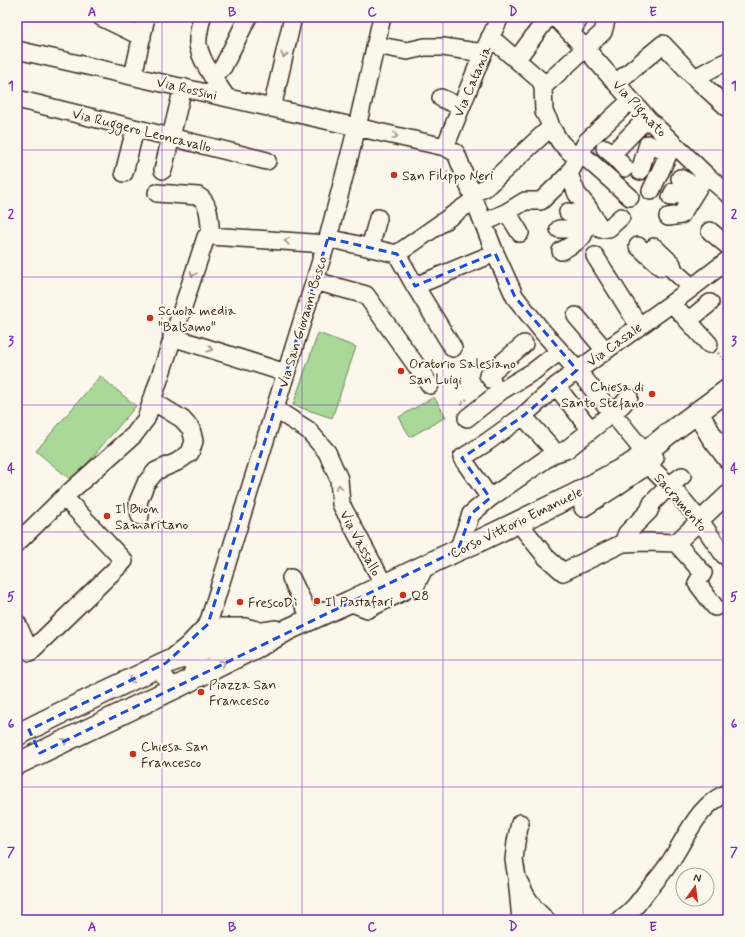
<svg xmlns="http://www.w3.org/2000/svg" width="745" height="937" viewBox="0 0 745 937" font-family="Mynerve,sans-serif">
	<rect width="100%" height="100%" fill="#fbf7ec"/>
	<filter id="ink" filterUnits="userSpaceOnUse"><feTurbulence type="fractalNoise" baseFrequency=".025" numOctaves="2"/><feDisplacementMap in="SourceGraphic" scale="8" xChannelSelector="R" yChannelSelector="G"/><feConvolveMatrix kernelMatrix="1 2 1 2 8 2 1 2 1" color-interpolation-filters="sRGB"/></filter>
	<g filter="url(#ink)">
		<!-- green -->
		<path fill="#aad898" stroke="#72815b" d="M318,333L356,347L332,418L293,405Z
			M100,376L136,406L72,481L36,451Z
			M434,397L446,417L410,437L399,417Z"/>
		<g fill="none" stroke-linecap="round" stroke-linejoin="round">
			<!-- minor casing -->
			<g stroke="#3b2a1e" stroke-width="20">
				<path id="minor" d="M101,17L142,37
					M202,17C200,26 197,36 198,45C202,64 216,81 226,97
					M555,17L585,48L647,118L706,175L728,194
					M571,33L580,17
					M490,37L541,81L543,87L544,112L549,121L551,127L560,142L570,152L580,154L585,157L630,197
					M375,45L407,51L425,47H443L483,53
					M17,50L272,108L445,147L456,153L495,253L515,297L542,331L577,370L645,453
					M517,59L548,17
					M133,76L146,17
					M212,76L223,67L248,17
					M695,78L715,67L728,61
					M616,83L663,44L695,78L728,108
					M543,87L603,32L607,17
					M441,98L461,107
					M17,99L267,161
					M272,108L293,17
					M445,147L483,53L500,17
					M605,148L612,154L625,168
					M612,154L647,118
					M163,170L183,87
					M640,171L648,144L669,153
					M124,173L135,129
					M569,174L577,194L587,206L601,229L609,228L621,217
					M680,178L698,187
					M651,191L673,144
					M157,193L198,196C211,203 209,223 211,236
					M472,194L485,188L551,127
					M671,197L674,191L690,200
					M507,212L520,233
					M568,212L587,216
					M668,217L681,215L706,175
					M483,223L507,212L525,201H541L569,174L587,141L631,100
					M559,229H577L585,231
					M710,231L728,246
					M328,238L397,254L415,286L453,348
					M638,246L661,267
					M654,247L672,264L674,271L692,287
					M370,248L378,218
					M561,251C566,248 580,241 582,237C587,230 587,214 587,206
					M397,254L474,200
					M595,256L639,326
					M315,281L366,295L430,385
					M415,286L495,253
					M672,303L709,344
					M576,316L605,350
					M688,321L710,303
					M172,337L286,373
					M492,380L488,375L524,344
					M556,386L591,430
					M275,409L308,430L327,452L339,479L341,504L384,585
					M523,416L551,447
					M467,418L501,391L534,371L560,351
					M648,465L678,494L700,521L724,555L728,558
					M490,498L462,458L487,442L523,416L556,386L672,303L728,260
					M583,508L616,487L648,465L655,458
					M140,516L138,502L146,483L156,471L177,462L190,453L194,441L191,429L182,419L151,400
					M518,522L546,557L563,572L623,543L647,542L676,543
					M17,543L64,497L134,435L146,419L206,237L211,236L326,244
					M623,543L627,533L649,511L652,503L670,485L682,476
					M676,543L703,573L697,583L715,607
					M676,543L728,494
					M458,550L471,514L490,498L553,454L566,450L622,405L629,397
					M291,578L311,619
					M349,602L368,609L416,585L425,566
					M17,623L30,652L124,561L64,497
					M208,624L217,627H245L257,630
					M189,681L202,649L208,624L328,238L357,127L382,17
					M181,685H174L168,682L164,676L163,669L166,663L188,645L208,624
					M517,878L514,860L516,842L520,823
					M521,920L517,878L526,896L534,908L546,920
					M619,920C631,913 639,902 647,891C655,882 663,873 670,862C686,838 699,803 728,793"/>
			</g>
			<!-- major casing -->
			<g stroke="#3b2a1e" stroke-width="24">
				<path id="major" d="M698,413L712,437L728,458
					M17,735L61,713L166,663L238,637L275,631
					M17,764L181,685L268,641L289,629L349,602L458,550L479,541L576,494L633,463L668,434L728,390"/>
			</g>
			<!-- path -->
			<path stroke="#3b2a1e" stroke-width="2" stroke-dasharray="1 3" stroke-linecap="butt" d="M718,353L728,364
				M462,405L461,403L467,399"/>
			<!-- minor -->
			<use href="#minor" stroke="#fbf7ec" stroke-width="17"/>
			<!-- major -->
			<use href="#major" stroke="#fbf7ec" stroke-width="21"/>
		</g>
		<!-- one-way arrows -->
		<defs><path id="oneway-chevron" d="M-2-3.5L2.5 0L-2 3.5" fill="none" stroke-width="1.6" stroke-linecap="round" stroke-linejoin="round"/></defs>
		<g stroke="#9b9085">
			<use href="#oneway-chevron" transform="translate(284 55) rotate(103)"/>
			<use href="#oneway-chevron" transform="translate(395 136) rotate(13)"/>
			<use href="#oneway-chevron" transform="translate(287 241) rotate(-176)"/>
			<use href="#oneway-chevron" transform="translate(193 274) rotate(108)"/>
			<use href="#oneway-chevron" transform="translate(210 349) rotate(17)"/>
			<use href="#oneway-chevron" transform="translate(339 487) rotate(-94)"/>
			<use href="#oneway-chevron" transform="translate(223 663) rotate(-27)"/>
			<use href="#oneway-chevron" transform="translate(131 680) rotate(154)"/>
			<use href="#oneway-chevron" transform="translate(65 741) rotate(-26)"/>
		</g>
	</g>
	<!-- marked area -->
	<path fill="none" stroke="#1d4ed8" stroke-width="3" stroke-dasharray="8 5" stroke-linejoin="round" d="M328,238L397,254L415,286L495,253L515,297L577,370L523,416L462,458L490,498L471,514L458,550L40,753L29,730L166,663L208,624Z"/>
	<!-- grid -->
	<path fill="none" stroke="#7b2cbf" stroke-width="1" stroke-opacity="0.55" d="M162,17V920M302,17V920M443,17V920M583,17V920M17,150H728M17,277H728M17,405H728M17,532H728M17,660H728M17,787H728"/>
	<!-- markers -->
	<g fill="#c8321e" stroke="#fbf7ec" stroke-width="1.5">
		<circle cx="394" cy="175" r="4"/>
		<circle cx="150" cy="318" r="4"/>
		<circle cx="401" cy="371" r="4"/>
		<circle cx="652" cy="394" r="4"/>
		<circle cx="107" cy="516" r="4"/>
		<circle cx="403" cy="595" r="4"/>
		<circle cx="317" cy="601" r="4"/>
		<circle cx="240" cy="602" r="4"/>
		<circle cx="201" cy="692" r="4"/>
		<circle cx="133" cy="754" r="4"/>
	</g>
	<g text-anchor="middle" stroke-width="4" stroke-linejoin="round" paint-order="stroke">
		<!-- street labels -->
		<g font-size="14" fill="#3b2a1e" stroke="#fbf7ec">
			<text transform="translate(472 81) rotate(-67)" y="5">Via Catania</text>
			<text transform="translate(187 88) rotate(13)" y="5">Via Rossini</text>
			<text transform="translate(640 108) rotate(47)" y="5">Via Pignato</text>
			<text transform="translate(142 130) rotate(14)" y="5">Via Ruggero Leoncavallo</text>
			<text transform="translate(302 322) rotate(-73)" y="5">Via San Giovanni Bosco</text>
			<text transform="translate(614 344) rotate(-36)" y="5">Via Casale</text>
			<text transform="translate(681 502) rotate(49)" y="5">Sacramento</text>
			<text transform="translate(516 522) rotate(-26)" y="5">Corso Vittorio Emanuele</text>
			<text transform="translate(361 543) rotate(62)" y="5">Via Vassallo</text>
		</g>
		<!-- poi labels -->
		<g font-size="14" fill="#3b2a1e" stroke="#fbf7ec" text-anchor="start">
			<text x="402" y="180">San Filippo Neri</text>
			<text x="158" y="315">Scuola media<tspan x="158" dy="16">"Balsamo"</tspan></text>
			<text x="409" y="368">Oratorio Salesiano<tspan x="409" dy="16">San Luigi</tspan></text>
			<text x="644" y="391" text-anchor="end">Chiesa di<tspan x="644" dy="16">Santo Stefano</tspan></text>
			<text x="115" y="513">Il Buon<tspan x="115" dy="16">Samaritano</tspan></text>
			<text x="411" y="600">Q8</text>
			<text x="325" y="606">Il Pastafari</text>
			<text x="248" y="607">FrescoDì</text>
			<text x="209" y="689">Piazza San<tspan x="209" dy="16">Francesco</tspan></text>
			<text x="141" y="751">Chiesa San<tspan x="141" dy="16">Francesco</tspan></text>
		</g>
	</g>
	<!-- margin -->
	<rect width="745" height="937" fill="none" stroke="#fbf7ec" stroke-width="44"/>
	<!-- north arrow -->
	<g transform="translate(695 887) rotate(14)"><circle r="19" fill="#fbf7ec" stroke="#aea59a"/>
	<path d="M0-3L7 15L0 10L-7 15Z" fill="#c8321e"/>
	<text y="-6" font-size="11" font-weight="bold" text-anchor="middle" fill="#3b2a1e">N</text>
	</g>
	<rect x="22" y="22" width="701" height="893" fill="none" stroke="#7b2cbf" stroke-width="1.5"/>
	<g font-size="13" text-anchor="middle" font-weight="bold" fill="#7b2cbf">
		<text x="92" y="16">A</text>
		<text x="232" y="16">B</text>
		<text x="372" y="16">C</text>
		<text x="513" y="16">D</text>
		<text x="653" y="16">E</text>
		<text x="11" y="90">1</text>
		<text x="734" y="90">1</text>
		<text x="11" y="218">2</text>
		<text x="734" y="218">2</text>
		<text x="11" y="345">3</text>
		<text x="734" y="345">3</text>
		<text x="11" y="473">4</text>
		<text x="734" y="473">4</text>
		<text x="11" y="601">5</text>
		<text x="734" y="601">5</text>
		<text x="11" y="728">6</text>
		<text x="734" y="728">6</text>
		<text x="11" y="856">7</text>
		<text x="734" y="856">7</text>
		<text x="92" y="931">A</text>
		<text x="232" y="931">B</text>
		<text x="372" y="931">C</text>
		<text x="513" y="931">D</text>
		<text x="653" y="931">E</text>
	</g>
</svg>
